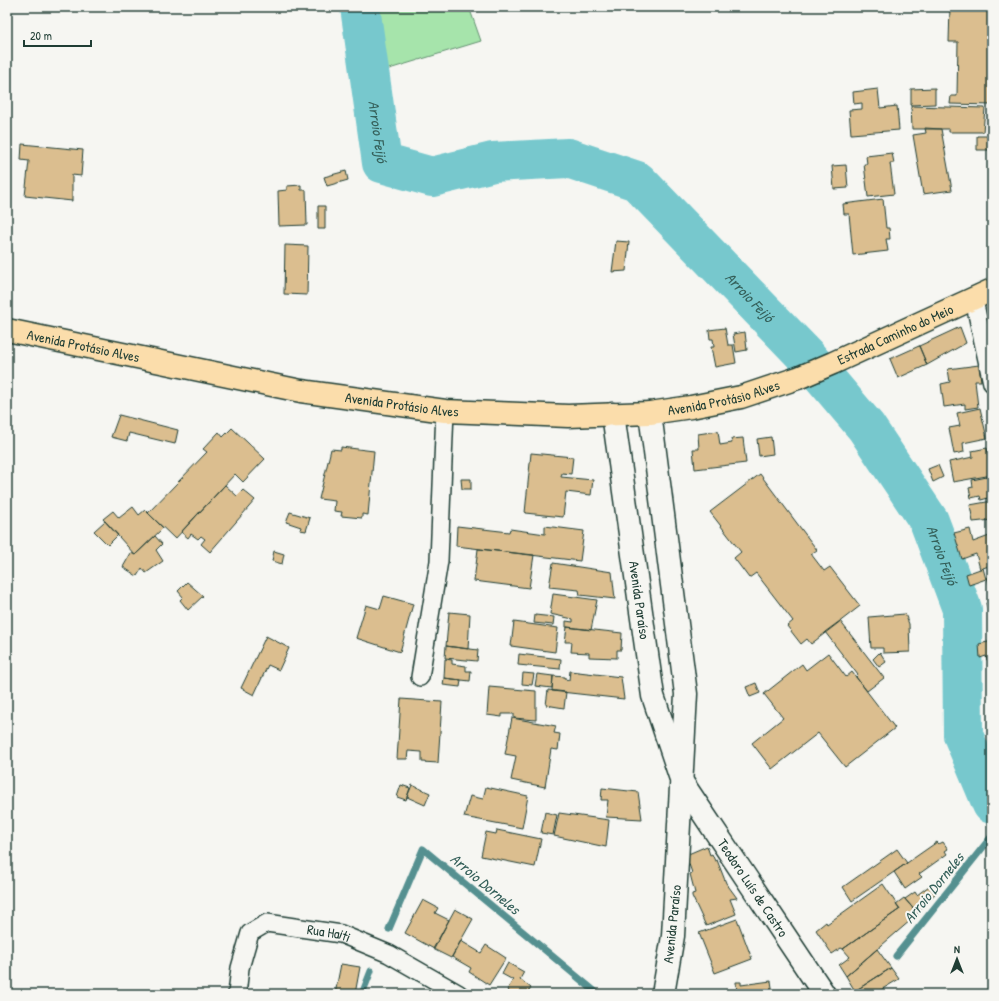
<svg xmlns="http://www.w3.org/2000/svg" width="999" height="1001" viewBox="0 0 999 1001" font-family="'Patrick Hand',sans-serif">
	<rect width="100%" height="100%" fill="#f6f6f2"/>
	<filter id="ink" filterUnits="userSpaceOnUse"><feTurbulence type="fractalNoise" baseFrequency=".025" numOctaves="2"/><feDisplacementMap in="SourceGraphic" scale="8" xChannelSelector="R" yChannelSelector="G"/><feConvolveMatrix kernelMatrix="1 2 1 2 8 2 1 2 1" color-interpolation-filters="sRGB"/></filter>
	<g filter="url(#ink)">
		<!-- green -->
		<path fill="#a6e4ab" stroke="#629070" d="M367,7H469L481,41L376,73Z"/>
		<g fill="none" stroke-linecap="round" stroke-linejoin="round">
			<!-- stream -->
			<path stroke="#549090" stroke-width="7" d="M389,929L423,849L598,994
				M896,956L992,836
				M362,994L371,971"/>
			<!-- river -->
			<path stroke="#77c8cd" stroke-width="40" id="s1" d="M360,7L382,163L432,177L493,162L568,158L637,181L806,356L866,427L929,521L962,609L963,735L992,804"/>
		</g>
		<!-- building -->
		<path fill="#dbbe8f" stroke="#1f3d34" d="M950,7H992V105L950,104L951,96H957L958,42H949Z
			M935,88V104L911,105V89Z
			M878,89L880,108L897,106L899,130L851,134L849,110L862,109V103L854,104L853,92Z
			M911,106L985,108L983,132H949V129H912Z
			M925,128L941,129L952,190L923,194L913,135L926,133Z
			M977,136H992V150H977Z
			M22,144L83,150L81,176L72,175V201L25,196L29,161L21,160Z
			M892,153L894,163H890L894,194L868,197L864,164H867L866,156Z
			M846,165L848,188L834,189L832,166Z
			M346,171L348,180L327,186L324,177Z
			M301,185V190H306L307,225L279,226L278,191L287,190V186Z
			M883,199L886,228H889L890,239H886L888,251L853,255L849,214H844L843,204Z
			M318,206H325V229H318Z
			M616,241L629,242L626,271L612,272Z
			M285,245L308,246L307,295L284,294Z
			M960,327L966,343L927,365L919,346Z
			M725,328L728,345H733L736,363L715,367L711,347H714L713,339H710L709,330Z
			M745,332L747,350L736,352L733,334Z
			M919,346L927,365L898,378L890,359Z
			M979,365L981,381H975L978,407L965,409V404L944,407L941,384L950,382L948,369Z
			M980,408L987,438L963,443L964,452L954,454L949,428L960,426L957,413Z
			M119,415L178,430L175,444L129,433L127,441L111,437Z
			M232,428L265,459L243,482L235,474L175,539L148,513L207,452L203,449L219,432L223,437Z
			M718,431L720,445L732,443L731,439L743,438L746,463L695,469L693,449H699L698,434Z
			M771,437L773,454L759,456L757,439Z
			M341,447L374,451L368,515L362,514V518L341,516L342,512L334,511L335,501L319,499L331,449L341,450Z
			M987,448L992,475L953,482L949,462L973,457L972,451Z
			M531,453L573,457L571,474L562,473L561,477L593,480L591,495L566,492L563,517L525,513Z
			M938,465L943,477L933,482L928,469Z
			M760,474L817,550L811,554L824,571L830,567L860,606L811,644L807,639L801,644L787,626L793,621L756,573L749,578L734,558L741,552L710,512Z
			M992,476V497L981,500L980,496L971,498L969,488L973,487L972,480Z
			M461,479H471V489H462Z
			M225,485L237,496L243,490L255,500L210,552L201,544L205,539L201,536L198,539L191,534L188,538L181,532Z
			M992,501V520L973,522L970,505Z
			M133,507L139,515L145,510L163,528L135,555L103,519L113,511L119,518Z
			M290,512L310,518L306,531L300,530L301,527L286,522Z
			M105,521L118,535L108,545L94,531Z
			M457,526L509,532L510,529L545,534V526L584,531L580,561L456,546Z
			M970,529L973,542L992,535V565L980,569L976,554L962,559L954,533Z
			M155,536L162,544L156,550L163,561L146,573L142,568L137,576L123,567L131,553L135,555Z
			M478,549L534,555L529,588L474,581Z
			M274,551L284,554L282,564L272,561Z
			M553,563L612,572L615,599L580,595L579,590L549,587Z
			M983,568L986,579L969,585L966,574Z
			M992,574V593L987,577Z
			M187,582L203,596L188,610L180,600L183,597L178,591Z
			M553,594L597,600L591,630L566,627V621L573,622V619L550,614Z
			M384,596L413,604L400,652L356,638L366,605L380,609Z
			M992,601V610L988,612L986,603Z
			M992,610V624L988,612Z
			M449,612L470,614L468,649L446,646Z
			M905,614L909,624L910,652L883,653V648H871L869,617Z
			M535,615L554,617L553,625L534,623Z
			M840,621L884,678L867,691L856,677L858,675L825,632Z
			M514,622L558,628L555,652L511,646Z
			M567,627L622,633L621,650H617V658L589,657V653L571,652L572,642H565Z
			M266,636L289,648L279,670L268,665L254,695L241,688Z
			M992,641V659L987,660L986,656L980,658L979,644Z
			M446,646L478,650L477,661L445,658Z
			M880,652L886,662L879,667L873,659Z
			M828,653L846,677L852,672L895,728L845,767L818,733L772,769L752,743L783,718L764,694L802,664L806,670Z
			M519,654L561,659L560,669L518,665Z
			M445,659L452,660V664L466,666V671H471L470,681L444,678Z
			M570,671L621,677L624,699L552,691L553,676L565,677V679L569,680Z
			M523,673L534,674L532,685L522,684Z
			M537,674L553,676L552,688L535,686Z
			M444,678L461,680L460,687L443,685Z
			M756,683L760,693L750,697L746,687Z
			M489,687L536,691V720L514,718V714H502V717L487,715Z
			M548,690L566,692L564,708L546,705Z
			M401,699L442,702L438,763L422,762V752L408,751L407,759H397Z
			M512,718L556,726L554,733L560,734L558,750L551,749L545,787L511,780L516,756L505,754Z
			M401,785L410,788L406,800L397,797Z
			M412,785L430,793L425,805L407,797Z
			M486,787L528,796L522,828L464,817L470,796L483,799Z
			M602,788L638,792L642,819L606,817L608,800H601Z
			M545,812L557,815L553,835L541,833Z
			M559,813L609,820L606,847L554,836Z
			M497,830L541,839L535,867L481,856L486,832L496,834Z
			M937,842L939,844L943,842L948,849L945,851L947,854L919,874L922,877L905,889L894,872Z
			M707,846L710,855L712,854L715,861L717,860L726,883L737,898L730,899L736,914L706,926L692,896V894L695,893L690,874L692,873L686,855Z
			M897,849L907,863L852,901L843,887Z
			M883,884L900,909L843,949L841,948L832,954L816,930L826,922L827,924Z
			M929,886L935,894L924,903L925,905L917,913L905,899L915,892L917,895Z
			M904,898L918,914L846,976L839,965L850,957L843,949L900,909L896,904Z
			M423,900L438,908L435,913L449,920L434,949L405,933Z
			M455,909L473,919L451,958L433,949Z
			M737,919L752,959L715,973L699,933Z
			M461,941L481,953L486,945L506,958L489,985L469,972L471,968L452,957Z
			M877,949L891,968L855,991L846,976Z
			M508,963L524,972L520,979L531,988L527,994H512L507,990L513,980L502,974Z
			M341,964L360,967L355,994H335Z
			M891,968L899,979L874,994H862L858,989Z
			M771,981L773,994H737L736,982H741V985Z
			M709,991L710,994H692V993Z"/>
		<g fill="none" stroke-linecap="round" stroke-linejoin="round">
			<!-- street casing -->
			<g stroke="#1f3d34" stroke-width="20">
				<g id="street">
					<path d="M974,300L992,383"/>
					<path d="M420,677L439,561L445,411"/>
					<path id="s2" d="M237,994L240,968L250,933L267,923L341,934L389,954L459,994"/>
				</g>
			</g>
			<!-- secondary casing -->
			<g stroke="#1f3d34" stroke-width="25">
				<g id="secondary">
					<path d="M650,413L686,694L673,936L663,994"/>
					<path id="s3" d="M613,414L653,696L682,782L824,994"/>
				</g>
			</g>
			<!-- primary casing -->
			<g stroke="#1f3d34" stroke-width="25">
				<g id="primary">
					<path id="s4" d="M7,330L301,391L445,411L568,416L650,413L691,407L741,397L798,378L833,363L992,290"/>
				</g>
			</g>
			<!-- street -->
			<use href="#street" stroke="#f6f6f2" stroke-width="17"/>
			<!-- secondary -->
			<use href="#secondary" stroke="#f6f6f2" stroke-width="22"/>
			<!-- primary -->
			<use href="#primary" stroke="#fbddab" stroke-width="22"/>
		</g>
	</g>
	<g text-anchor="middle" stroke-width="4" stroke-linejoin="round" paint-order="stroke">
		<!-- street labels -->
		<g font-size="14" fill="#1f3d34" stroke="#f6f6f2">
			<text dy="5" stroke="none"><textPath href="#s4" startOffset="910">Estrada Caminho do Meio</textPath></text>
			<text dy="5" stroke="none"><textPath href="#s4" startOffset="78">Avenida Protásio Alves</textPath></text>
			<text dy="5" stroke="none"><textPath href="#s4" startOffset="726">Avenida Protásio Alves</textPath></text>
			<text dy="5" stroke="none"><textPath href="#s4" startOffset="402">Avenida Protásio Alves</textPath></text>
			<text dy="5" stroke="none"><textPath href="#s3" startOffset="188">Avenida Paraíso</textPath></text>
			<text dy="5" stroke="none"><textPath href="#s3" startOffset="503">Teodoro Luís de Castro</textPath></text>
			<text transform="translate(672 924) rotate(-84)" y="5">Avenida Paraíso</text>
			<text dy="5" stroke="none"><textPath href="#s2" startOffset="145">Rua Haiti</textPath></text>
		</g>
		<!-- water labels -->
		<g font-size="15" font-style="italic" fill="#35605a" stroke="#f6f6f2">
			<text dy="5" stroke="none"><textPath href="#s1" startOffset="126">Arroio Feijó</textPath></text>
			<text dy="5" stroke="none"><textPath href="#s1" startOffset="582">Arroio Feijó</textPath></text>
			<text dy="5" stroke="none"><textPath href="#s1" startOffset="906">Arroio Feijó</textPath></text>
			<text transform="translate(485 884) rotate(40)" y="5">Arroio Dorneles</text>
			<text transform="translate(934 888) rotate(-51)" y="5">Arroio Dorneles</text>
		</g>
	</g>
	<!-- margin -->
	<rect width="999" height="1001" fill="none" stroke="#f6f6f2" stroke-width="24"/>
	<rect x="12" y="12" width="975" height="977" fill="none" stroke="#1f3d34" stroke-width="1.5" filter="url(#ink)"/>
	<!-- north arrow -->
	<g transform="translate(957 959)" stroke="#f6f6f2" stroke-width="3" paint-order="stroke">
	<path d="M0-3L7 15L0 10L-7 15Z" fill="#1f3d34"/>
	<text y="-6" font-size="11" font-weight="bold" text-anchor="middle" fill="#1f3d34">N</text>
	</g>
	<!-- scale -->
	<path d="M24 40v6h67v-6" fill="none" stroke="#1f3d34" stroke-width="2"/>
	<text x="30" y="40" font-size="12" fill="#1f3d34" stroke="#f6f6f2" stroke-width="3" paint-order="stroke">20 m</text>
</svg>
